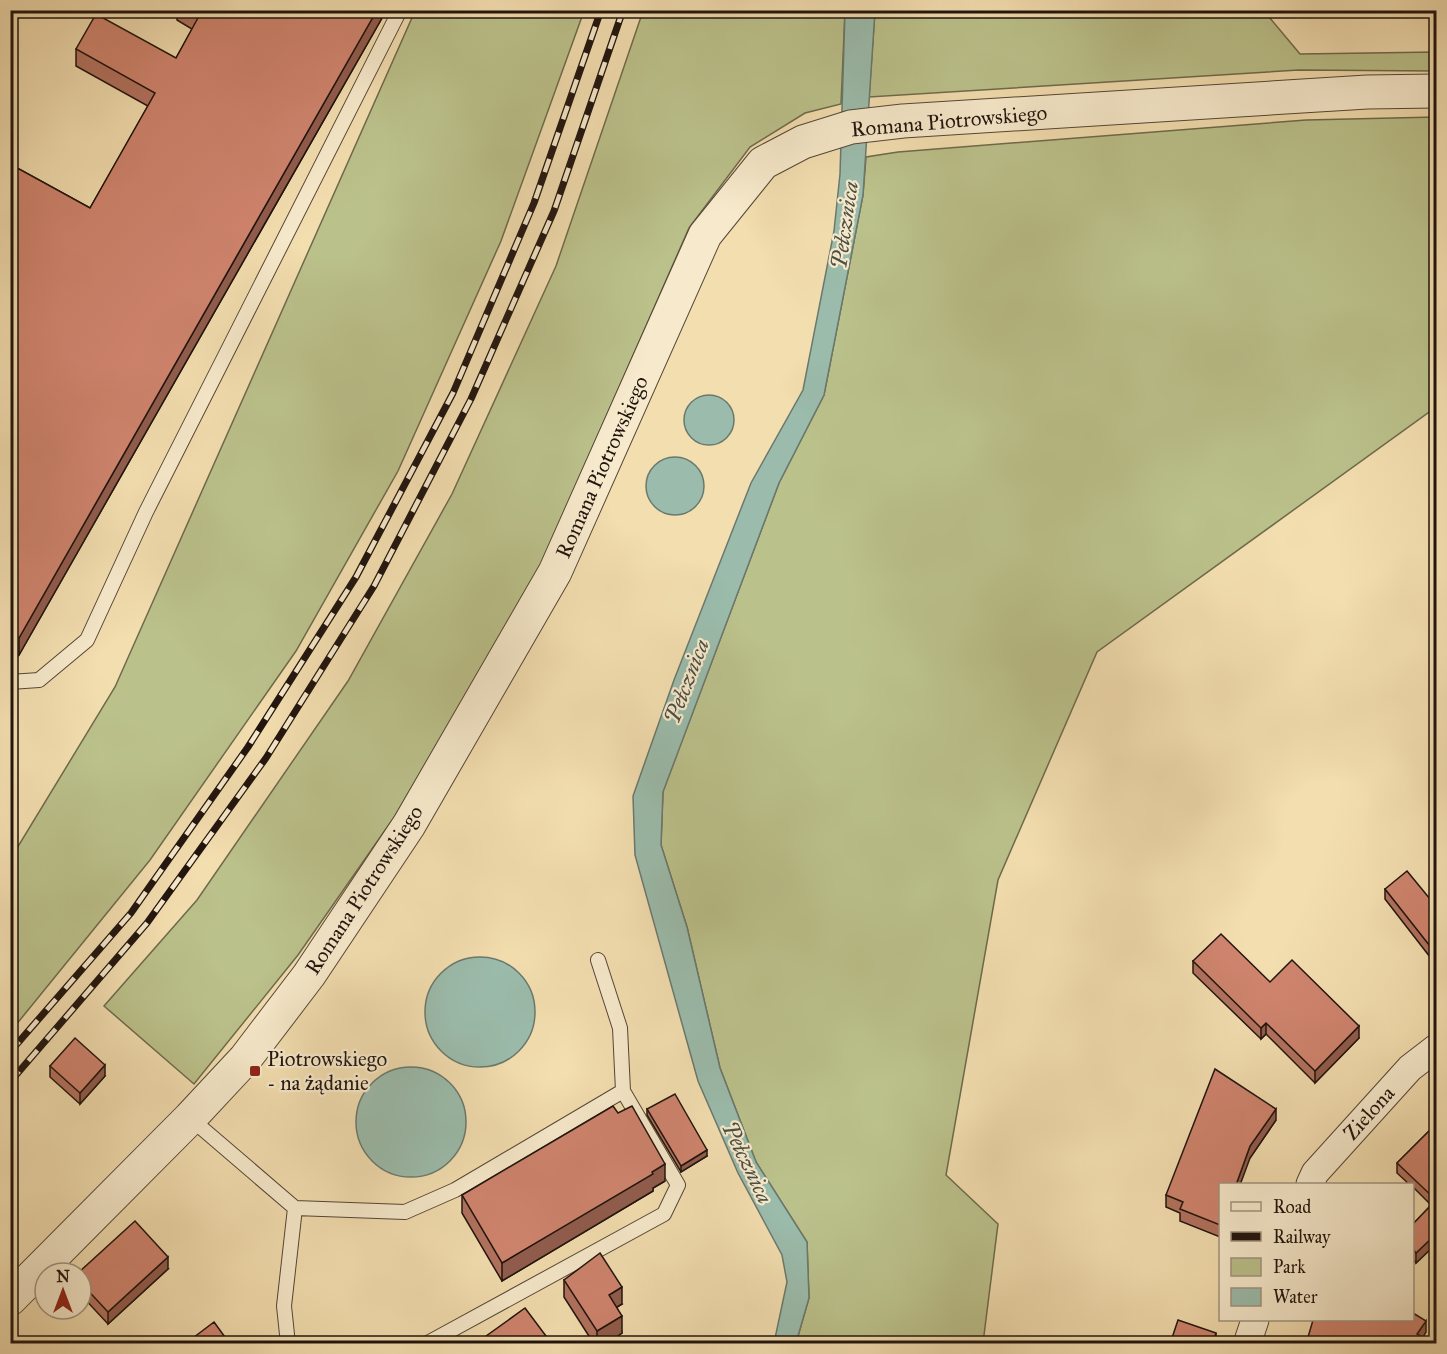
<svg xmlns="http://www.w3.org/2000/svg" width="1447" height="1354" viewBox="0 0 1447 1354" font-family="'IM FELL Great Primer',serif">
	<rect width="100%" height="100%" fill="#f3deb0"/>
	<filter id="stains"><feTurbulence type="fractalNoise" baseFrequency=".00333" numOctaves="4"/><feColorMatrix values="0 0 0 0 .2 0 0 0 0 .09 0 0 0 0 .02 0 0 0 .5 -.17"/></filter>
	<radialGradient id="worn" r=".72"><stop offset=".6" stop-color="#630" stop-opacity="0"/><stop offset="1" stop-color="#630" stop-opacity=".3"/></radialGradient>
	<!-- green -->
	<path fill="#bbc18b" stroke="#6e6a4c" stroke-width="1.5" d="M415,11H584L501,241L398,471L296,651L150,860L11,1031V858L115,687Z
		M643,11H845L841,104L805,113L750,147L689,228L541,565L395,816L298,955L194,1084L104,1006L197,900L348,681L452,494L556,266Z
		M875,11H1264L1300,54L1436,52V71L1299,70L869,97Z
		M1436,117V407L1097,652L998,880L946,1175L998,1224L983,1343H796L809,1298L807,1242L756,1162L720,1068L687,927L661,845L663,791L779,483L824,395L863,195L866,157L898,152L1306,120Z"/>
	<!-- water -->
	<path fill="#9bbcac" stroke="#6a796d" stroke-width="1.5" d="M845,11H875L863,195L824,395L779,483L663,792L661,845L687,927L720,1068L756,1162L807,1242L809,1298L796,1343H774L787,1282L782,1255L738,1173L698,1081L635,855L633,796L674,680L751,483L803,390L834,231L840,174Z
		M684 420a25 25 0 1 1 50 0a25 25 0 1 1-50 0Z
		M646 486a29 29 0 1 1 58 0a29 29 0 1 1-58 0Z
		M425 1012a55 55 0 1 1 110 0a55 55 0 1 1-110 0Z
		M356 1122a55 55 0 1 1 110 0a55 55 0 1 1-110 0Z"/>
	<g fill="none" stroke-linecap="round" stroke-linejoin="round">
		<!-- service casing -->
		<g stroke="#554636" stroke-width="16">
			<path id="service" d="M10,682L39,680L87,640L146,512L400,10
				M598,960L620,1028L623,1091
				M190,1118L295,1208L405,1212L455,1190L623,1091L678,1185L664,1214L426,1344
				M288,1344L284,1306L295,1208"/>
		</g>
		<!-- minor casing -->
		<g stroke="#554636" stroke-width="29">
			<path id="minor" d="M1310,1184L1315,1173L1410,1068L1436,1048
				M1247,1344L1255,1320"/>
		</g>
		<!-- tertiary casing -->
		<g stroke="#554636" stroke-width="35">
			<path id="tertiary" d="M10,1299L190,1118L245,1059L309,975L409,825L555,572L705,235L763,163L803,142L851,127L903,121L1367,92L1436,91"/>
		</g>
		<!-- service -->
		<use href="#service" stroke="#f7eacc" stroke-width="14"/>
		<!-- minor -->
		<use href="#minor" stroke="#f7eacc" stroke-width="27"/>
		<!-- tertiary -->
		<use href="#tertiary" stroke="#f7eacc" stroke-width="33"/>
		<!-- rail casing -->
		<g stroke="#20140e" stroke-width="7">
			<path id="rail" d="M10,1052L131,913L248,747L356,577L453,393L534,203L601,10
				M10,1082L147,923L266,758L374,586L471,399L554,211L623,10"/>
		</g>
		<!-- rail -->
		<use href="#rail" stroke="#f7eacc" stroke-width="4.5" stroke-dasharray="14" stroke-linecap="butt"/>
	</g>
	<!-- wall -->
	<path fill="#b2725f" stroke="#20140e" stroke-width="1.5" d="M177,10H382V18L19,655L10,650V164L90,208L148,106L76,66V49L176,58L192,29L177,20Z
		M1385,889L1430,899L1437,894V966L1385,899Z
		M1193,961L1270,982L1359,1038L1315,1083L1266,1034L1261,1039L1193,973Z
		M50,1066L105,1076L80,1104L50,1077Z
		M647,1109L707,1156L681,1172L647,1115Z
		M1276,1120L1250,1158L1221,1185L1220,1237L1180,1221V1213L1166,1207V1195Z
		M1437,1123V1243L1416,1263L1413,1259V1224L1431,1205L1413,1187V1185H1410L1397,1173V1163Z
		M665,1181L653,1188V1191L502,1281L462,1213V1195Z
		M168,1269L108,1324L81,1295V1273Z
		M564,1280L622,1304L617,1307L622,1333L606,1344H594L564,1297Z"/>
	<!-- shaded-wall -->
	<path fill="#915c4d" stroke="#20140e" stroke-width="1.5" d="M377,10H382V18L19,655V638Z
		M1266,1023V1034L1261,1039V1028Z
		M1359,1026V1038L1315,1083V1071Z
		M105,1065V1076L80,1104V1093Z
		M1276,1109V1120L1250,1158L1240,1185H1236L1250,1146Z
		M707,1150V1156L681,1172V1166Z
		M665,1164V1181L653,1188V1191L502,1281V1263Z
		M1437,1233V1243L1416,1263V1253Z
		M168,1257V1269L108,1324V1312Z
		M622,1287V1304L609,1312V1295Z
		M622,1316V1333L606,1344H597V1331Z
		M1426,1321V1332L1419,1344L1417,1334Z
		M1216,1333V1344H1212Z"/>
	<!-- building -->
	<path fill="#cf846e" stroke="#20140e" stroke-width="1.5" d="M190,10H377L19,638L10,633V164L90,208L155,93L76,49L96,14L176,58L199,16Z
		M1407,871L1430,899L1437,894V955L1385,889Z
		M1221,934L1270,982L1292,960L1359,1026L1315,1071L1266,1023L1261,1028L1193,961Z
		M75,1038L105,1065L80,1093L50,1066Z
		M1215,1069L1276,1109L1250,1146L1236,1185H1221L1220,1225L1180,1209L1183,1202L1166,1195Z
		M675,1094L707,1150L681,1166L647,1109Z
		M613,1106L618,1113L632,1106L665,1164L652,1172L653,1174L502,1263L462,1195Z
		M1437,1123V1233L1416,1253L1413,1249V1224L1436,1200L1397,1163Z
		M135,1221L168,1257L108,1312L81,1283V1273H78Z
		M600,1253L622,1287L609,1295L622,1316L597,1331L564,1280Z
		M525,1308L552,1344H475Z
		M1413,1313L1426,1321L1417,1334L1429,1341L1427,1344H1306L1313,1320H1413Z
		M1178,1320L1216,1333L1212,1344H1170Z
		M214,1322L230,1344H185Z"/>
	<!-- markers -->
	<rect fill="#8f2418" stroke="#f7eacc" stroke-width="2" x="249" y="1065" width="12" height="12" rx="3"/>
	<g text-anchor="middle" stroke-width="4.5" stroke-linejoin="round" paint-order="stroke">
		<!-- street labels -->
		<g font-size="21" fill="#20140e" stroke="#f7eacc">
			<text transform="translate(949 121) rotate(-5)" y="7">Romana Piotrowskiego</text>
			<text transform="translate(602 467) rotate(-66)" y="7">Romana Piotrowskiego</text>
			<text transform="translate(364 890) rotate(-57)" y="7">Romana Piotrowskiego</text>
			<text transform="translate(1369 1113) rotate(-48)" y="7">Zielona</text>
		</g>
		<!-- poi labels -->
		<g font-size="21" fill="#20140e" stroke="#f7eacc" text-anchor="start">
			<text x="267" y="1066">Piotrowskiego<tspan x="267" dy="24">- na żądanie</tspan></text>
		</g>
		<!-- water labels -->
		<g font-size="22" font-style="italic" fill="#4b4f45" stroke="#f7eacc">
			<text transform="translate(844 225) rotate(-82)" y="8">Pełcznica</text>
			<text transform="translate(686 681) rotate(-69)" y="8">Pełcznica</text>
			<text transform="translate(748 1162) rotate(64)" y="8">Pełcznica</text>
		</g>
	</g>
	<!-- margin -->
	<rect width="1447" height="1354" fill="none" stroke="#f3deb0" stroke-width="36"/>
	<rect x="12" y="12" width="1423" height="1330" fill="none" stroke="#20140e" stroke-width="3"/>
	<rect x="18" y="18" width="1411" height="1318" fill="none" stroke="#20140e" stroke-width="1.5"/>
	<!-- legend -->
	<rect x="1219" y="1183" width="195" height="138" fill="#f7eacc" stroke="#a19480" stroke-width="1.5"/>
	<rect x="1231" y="1202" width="30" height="9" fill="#f7eacc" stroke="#a19480" stroke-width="1.5"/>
	<text x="1273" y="1213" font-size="18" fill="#20140e">Road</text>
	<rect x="1231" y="1232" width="30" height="9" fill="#20140e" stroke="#a19480" stroke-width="1.5"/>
	<text x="1273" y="1243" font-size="18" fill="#20140e">Railway</text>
	<rect x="1231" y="1258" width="30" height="18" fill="#bbc18b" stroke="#a19480" stroke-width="1.5"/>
	<text x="1273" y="1273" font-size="18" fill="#20140e">Park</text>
	<rect x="1231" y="1288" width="30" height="18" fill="#9bbcac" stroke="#a19480" stroke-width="1.5"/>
	<text x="1273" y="1303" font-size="18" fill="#20140e">Water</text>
	<!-- north arrow -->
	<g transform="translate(63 1291)"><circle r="28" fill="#f7eacc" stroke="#a19480" stroke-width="1.5"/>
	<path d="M0-4.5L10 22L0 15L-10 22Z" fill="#8f2418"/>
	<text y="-9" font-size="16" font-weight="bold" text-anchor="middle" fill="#20140e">N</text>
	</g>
	<rect width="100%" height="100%" filter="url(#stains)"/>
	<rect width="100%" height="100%" fill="url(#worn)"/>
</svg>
